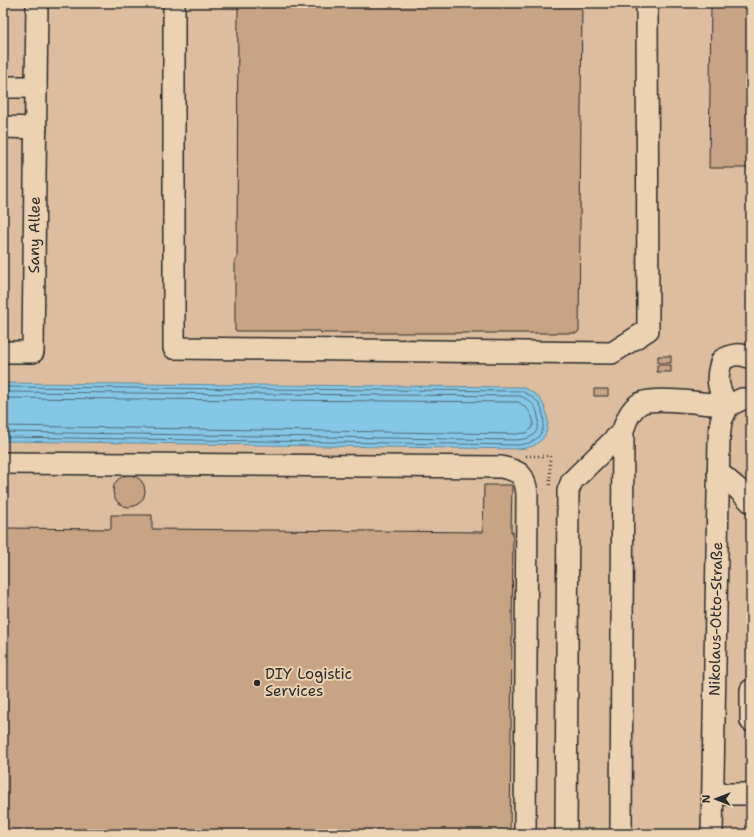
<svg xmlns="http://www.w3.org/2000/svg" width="754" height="837" viewBox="0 0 754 837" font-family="'Shantell Sans',sans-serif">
	<rect width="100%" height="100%" fill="#eaccac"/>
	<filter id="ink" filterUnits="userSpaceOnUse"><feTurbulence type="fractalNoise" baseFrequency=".025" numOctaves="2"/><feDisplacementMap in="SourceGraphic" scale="8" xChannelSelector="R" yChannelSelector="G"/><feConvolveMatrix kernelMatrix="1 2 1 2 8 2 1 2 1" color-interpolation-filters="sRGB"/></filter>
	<g filter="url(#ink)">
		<!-- built -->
		<path fill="#dcbd9f" d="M3,3H751V834H3Z"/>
		<!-- water -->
		<path fill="#85c7e6" stroke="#61899b" d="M3,383L522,387C529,390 539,395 542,402C550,415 551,436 536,444C531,448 524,448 518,449L3,441Z"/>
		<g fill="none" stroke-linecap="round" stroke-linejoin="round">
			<!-- shore -->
			<path stroke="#4f6976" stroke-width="1" d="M3,387L521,391C527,394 536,398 539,404C546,416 546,434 533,441C529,444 523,444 518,445L3,437
				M3,392L520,396C525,398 532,402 535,407C539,415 541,430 532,436C528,439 522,439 517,440L3,432
				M3,398L518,402C527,406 540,422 529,431C526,434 521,433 517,434L3,426"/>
		</g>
		<!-- building -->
		<path fill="#c8a486" stroke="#2b2b2b" d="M238,3H582L579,331L577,333H321L320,331H237L235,330V260L237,259Z
			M711,3H751V168H709Z
			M658,356H671V363H658Z
			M657,365H671V372H657Z
			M594,389H608V396H594Z
			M113 491a16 16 0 1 1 32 0a16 16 0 1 1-32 0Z
			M484,485H512L511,532H513L510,834H3V528L111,529V515H152V529L483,532Z"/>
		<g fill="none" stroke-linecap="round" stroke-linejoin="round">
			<!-- minor casing -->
			<g stroke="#2b2b2b" stroke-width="24">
				<g id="minor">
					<path d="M174,3V348L612,353L648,330L647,3"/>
					<path d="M3,87H36"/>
					<path d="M3,127L36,128"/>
					<path id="s1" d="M3,352H33L37,3"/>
					<path d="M728,406C718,389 715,379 722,360C733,354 739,353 751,358"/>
					<path d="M3,463L501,467C520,471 525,474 527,494L525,834"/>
					<path d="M718,472L738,489L751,502"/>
					<path d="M751,690V721"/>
					<path d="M713,794H751"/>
					<path d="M566,834L568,491L572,481L623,431"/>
					<path d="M621,834L623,431C626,420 631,408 641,403C656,396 710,404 728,406"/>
					<path id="s2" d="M712,834L719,439L721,421L728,406L742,399H751"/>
				</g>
			</g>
			<!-- path -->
			<path stroke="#2b2b2b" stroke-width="2.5" stroke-dasharray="1 3" stroke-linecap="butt" d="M526,456H550V485"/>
			<!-- minor -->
			<use href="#minor" stroke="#ead2b3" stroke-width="21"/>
		</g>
	</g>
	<!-- markers -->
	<circle fill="#2b2b2b" stroke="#ead2b3" stroke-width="1.5" cx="257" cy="683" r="4"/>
	<g text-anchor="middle" stroke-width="4" stroke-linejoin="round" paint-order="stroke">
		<!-- street labels -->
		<g font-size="15" fill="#2b2b2b" stroke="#ead2b3">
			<text dy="5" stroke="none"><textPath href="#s1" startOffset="147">Sany Allee</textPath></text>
			<text dy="5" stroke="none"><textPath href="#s2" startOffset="215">Nikolaus-Otto-Straße</textPath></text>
		</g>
		<!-- poi labels -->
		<g font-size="15" fill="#2b2b2b" stroke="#ead2b3" text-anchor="start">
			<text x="265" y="679">DIY Logistic<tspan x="265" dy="17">Services</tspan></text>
		</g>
	</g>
	<!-- margin -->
	<rect width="754" height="837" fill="none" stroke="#ead2b3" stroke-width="16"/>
	<rect x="8" y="8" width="738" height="821" fill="none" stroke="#2b2b2b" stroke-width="1.5" filter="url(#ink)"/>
	<!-- north arrow -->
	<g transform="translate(716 799) rotate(270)" stroke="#ead2b3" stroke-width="3" paint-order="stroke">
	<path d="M0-3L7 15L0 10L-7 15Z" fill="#2b2b2b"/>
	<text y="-6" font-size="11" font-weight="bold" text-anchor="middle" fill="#2b2b2b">N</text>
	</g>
</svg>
